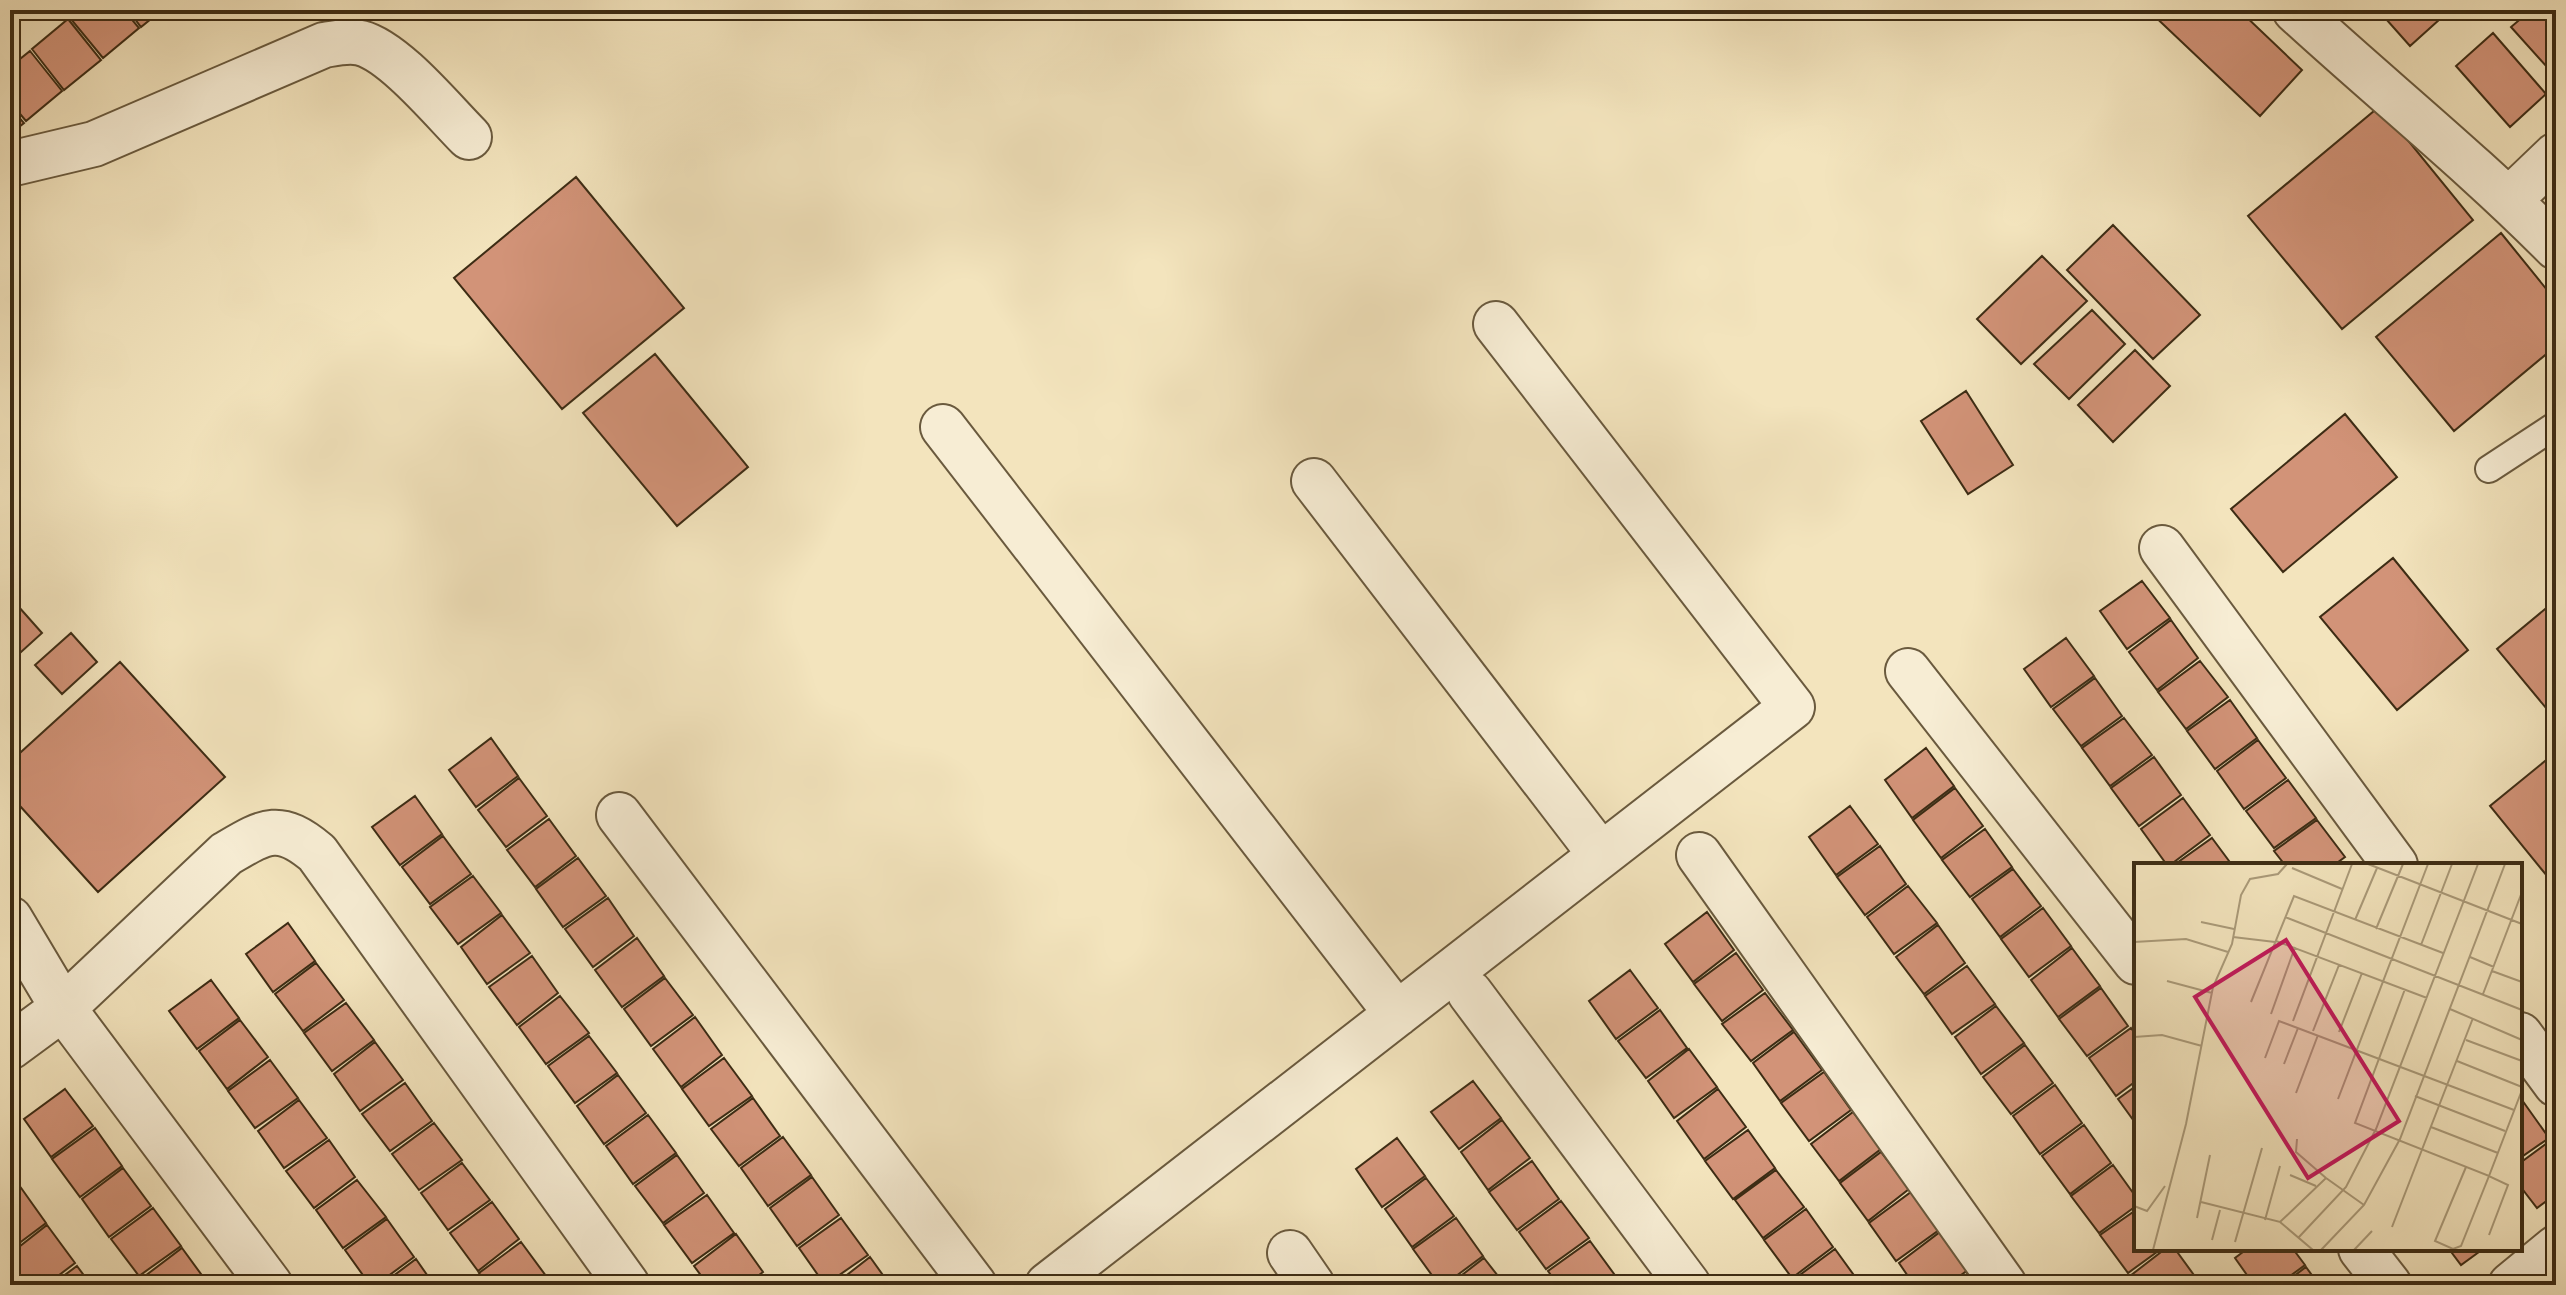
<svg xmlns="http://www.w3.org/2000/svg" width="2566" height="1295" viewBox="0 0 2566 1295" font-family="'IM FELL Double Pica',serif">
	<rect width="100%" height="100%" fill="#f3e4bd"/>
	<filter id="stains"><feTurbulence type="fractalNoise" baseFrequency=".0025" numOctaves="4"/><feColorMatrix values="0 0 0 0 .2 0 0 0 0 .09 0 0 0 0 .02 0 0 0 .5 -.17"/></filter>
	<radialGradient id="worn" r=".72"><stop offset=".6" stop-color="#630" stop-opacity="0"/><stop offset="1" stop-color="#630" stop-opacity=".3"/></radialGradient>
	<!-- building -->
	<path fill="#d29378" stroke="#3d2c14" stroke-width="2" d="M80,10H124L139,28L103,58L70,18Z
		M128,10H162L141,27Z
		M2000,10H2019L2010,19Z
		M2148,10H2239L2302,70L2260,116Z
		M2378,10H2450L2410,46Z
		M2531,10H2556V77L2511,27Z
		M68,19L101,60L64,90L32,49Z
		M2493,33L2546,94L2510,127L2456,66Z
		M30,51L62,91L26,121L10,102V67Z
		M2380,106L2473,220L2342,329L2248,216Z
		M10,107L24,123L10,134Z
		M576,177L684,308L562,409L454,278Z
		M2113,225L2200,315L2153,359L2067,270Z
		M2501,233L2556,301V346L2454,431L2376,337Z
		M2042,256L2087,301L2021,364L1977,319Z
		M2092,310L2125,344L2069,399L2034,364Z
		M2135,350L2170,386L2113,442L2078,405Z
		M655,354L748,467L677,526L583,413Z
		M1966,391L2013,465L1968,494L1921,421Z
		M2345,414L2397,477L2283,572L2231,509Z
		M2393,558L2468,650L2397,710L2320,617Z
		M2142,581L2170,618L2127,649L2100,611Z
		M10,597L42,633L10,662Z
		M2556,600V720L2497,649Z
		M2171,620L2198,658L2157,690L2129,652Z
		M71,633L97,662L62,694L35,665Z
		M2066,638L2094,676L2051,707L2024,669Z
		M2200,661L2228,697L2186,729L2158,692Z
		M120,662L225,777L98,892L10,795V762Z
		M2095,678L2122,716L2081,746L2053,709Z
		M2230,700L2257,738L2215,769L2187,731Z
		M2124,718L2152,755L2110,786L2082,748Z
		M491,738L518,776L476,807L449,770Z
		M2258,740L2286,778L2244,809L2217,771Z
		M1926,748L1954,786L1912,818L1885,780Z
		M2556,752V887L2490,806Z
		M2154,757L2181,795L2139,826L2111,788Z
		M519,778L547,816L506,847L478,810Z
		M2288,780L2316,818L2274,848L2246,811Z
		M1955,788L1983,826L1941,858L1913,820Z
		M415,796L442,834L400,865L372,827Z
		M2183,798L2210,835L2170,865H2167L2141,829Z
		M1850,806L1878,844L1836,875L1809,837Z
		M549,819L576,856L535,887L507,850Z
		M2317,820L2345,857L2334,865H2285L2274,851Z
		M1985,829L2012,867L1970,897L1942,860Z
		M443,836L471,874L430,904L402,867Z
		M2212,838L2232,865H2174Z
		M1880,846L1906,884L1865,915L1837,877Z
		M578,858L606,896L563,927L536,889Z
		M2013,869L2041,906L2000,937L1972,899Z
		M473,876L501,913L458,944L430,907Z
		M1908,886L1937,923L1894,954L1867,917Z
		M608,898L634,936L593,967L565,929Z
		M2043,908L2071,946L2029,977L2001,939Z
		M1707,912L1734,950L1693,982L1665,944Z
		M502,915L530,953L487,984L461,947Z
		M288,923L315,961L273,992L246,954Z
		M1938,925L1965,963L1924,994L1896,957Z
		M637,938L664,976L622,1007L595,970Z
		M2072,948L2100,986L2058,1017L2031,980Z
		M1736,953L1763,990L1722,1021L1694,984Z
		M532,956L558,993L517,1025L489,987Z
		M316,963L344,1000L303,1031L275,994Z
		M1967,966L1995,1004L1952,1034L1925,996Z
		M1630,970L1658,1008L1616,1039L1589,1001Z
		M665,978L693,1015L651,1046L624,1009Z
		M211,980L239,1018L197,1049L169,1011Z
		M2101,988L2128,1026L2087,1056L2059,1019Z
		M1765,993L1793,1030L1751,1061L1722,1024Z
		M560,996L589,1033L546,1064L519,1027Z
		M346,1003L374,1040L332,1071L304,1033Z
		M1996,1006L2024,1043L1981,1074L1955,1037Z
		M1660,1010L1687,1048L1646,1078L1618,1041Z
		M695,1017L722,1055L681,1087L653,1049Z
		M240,1020L268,1057L227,1089L199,1051Z
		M2131,1028L2136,1035V1081L2116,1096L2089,1058Z
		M1794,1032L1822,1070L1780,1101L1753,1063Z
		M589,1036L617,1073L575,1103L548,1066Z
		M375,1042L403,1080L360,1111L334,1074Z
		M2025,1045L2053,1083L2011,1114L1983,1077Z
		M1689,1049L1717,1087L1674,1118L1648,1081Z
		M724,1058L752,1096L709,1126L682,1089Z
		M270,1060L298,1098L255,1128L228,1091Z
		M1824,1072L1851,1110L1809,1141L1781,1103Z
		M618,1075L646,1113L604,1144L577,1106Z
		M1473,1081L1501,1118L1459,1149L1431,1112Z
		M405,1083L432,1121L390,1151L362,1114Z
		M2055,1085L2082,1123L2040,1154L2013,1116Z
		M2136,1086V1124L2118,1099Z
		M65,1089L93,1126L51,1157L24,1119Z
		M1718,1089L1746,1127L1704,1159L1677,1121Z
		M753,1098L780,1136L739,1166L711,1129Z
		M299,1100L327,1138L284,1168L258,1131Z
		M2522,1100L2549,1138L2520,1158V1101Z
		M1853,1112L1881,1149L1839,1181L1811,1144Z
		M648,1115L676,1153L633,1184L606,1146Z
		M1502,1120L1530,1158L1488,1190L1461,1152Z
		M434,1123L462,1160L419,1190L392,1154Z
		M2084,1125L2111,1163L2070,1194L2042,1156Z
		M95,1128L122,1166L80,1197L52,1159Z
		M1748,1130L1775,1168L1733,1199L1705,1161Z
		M783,1137L811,1175L768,1206L741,1168Z
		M1397,1138L1425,1176L1382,1207L1356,1169Z
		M329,1140L355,1177L314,1208L286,1171Z
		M2551,1140L2556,1146V1194L2537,1208L2520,1186V1163Z
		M1881,1152L1909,1189L1868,1221L1840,1183Z
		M677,1155L704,1193L663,1223L635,1186Z
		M1532,1161L1559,1199L1517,1230L1489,1192Z
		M462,1163L490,1200L448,1230L421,1193Z
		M2113,1165L2136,1197V1206L2099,1233L2071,1196Z
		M123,1168L151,1206L109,1237L82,1199Z
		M1776,1170L1804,1207L1763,1238L1735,1200Z
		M812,1177L839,1215L797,1246L770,1208Z
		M1426,1178L1454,1216L1412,1247L1385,1209Z
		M357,1180L386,1217L343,1248L316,1210Z
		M19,1185L46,1223L10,1250V1192Z
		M1911,1192L1939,1230L1896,1261L1869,1223Z
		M707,1195L734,1233L692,1263L664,1225Z
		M1561,1201L1589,1238L1546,1269L1519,1232Z
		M492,1202L519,1239L478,1271L450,1233Z
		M153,1208L181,1246L139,1276L111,1239Z
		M1806,1209L1833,1247L1792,1278L1764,1240Z
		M2136,1210V1249H2161L2128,1273L2100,1235Z
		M841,1218L868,1255L825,1285L799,1248Z
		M1456,1218L1483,1256L1444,1285H1439L1413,1249Z
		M387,1219L414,1257L376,1285H370L345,1250Z
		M47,1225L75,1263L46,1285H27L10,1262V1254Z
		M1940,1232L1968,1270L1947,1285H1914L1899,1263Z
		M736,1234L763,1272L746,1285H708L694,1266Z
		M1590,1241L1617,1278L1608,1285H1558L1548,1271Z
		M521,1242L549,1280L542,1285H488L479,1273Z
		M182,1248L209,1285H145L141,1279Z
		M1835,1249L1861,1285H1796L1793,1280Z
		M2165,1249H2175L2199,1282L2195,1285H2136L2130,1276Z
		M2247,1249H2293L2305,1265L2278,1285H2254L2235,1258Z
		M2449,1249H2483L2461,1265Z
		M870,1257L890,1285H834Z
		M1484,1258L1505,1285H1449Z
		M416,1259L434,1285H381Z
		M77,1266L91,1285H51Z
		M2306,1267L2319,1285H2282Z
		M1970,1272L1979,1285H1952Z
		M765,1275L773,1285H751Z"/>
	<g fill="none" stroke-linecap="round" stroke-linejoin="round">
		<!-- service casing -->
		<g stroke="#6a5a3e" stroke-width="30">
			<path id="service" d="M2489,469L2556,425"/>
		</g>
		<!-- minor casing -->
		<g stroke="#6a5a3e" stroke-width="48">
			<path id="minor" d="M2295,10C2382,90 2473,163 2556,247
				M10,164L94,144L324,45C336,43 349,40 361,43C395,52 443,111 469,137
				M2509,200L2556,155
				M943,427L1397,1014
				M1314,481L1601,855
				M2162,548L2395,865
				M1908,671L2136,962
				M619,815L974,1285
				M1699,855L2004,1285
				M10,919L63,1008L270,1285
				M1470,993L1688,1285
				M2520,1035L2556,1084
				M10,1047L63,1008L226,854C265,831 279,821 317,853L627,1285
				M2361,1249L2389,1285
				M1290,1253L1312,1285
				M1048,1285L1792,707L1496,324
				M2511,1285L2556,1248"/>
		</g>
		<!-- service -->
		<use href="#service" stroke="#f7edd4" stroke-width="26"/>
		<!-- minor -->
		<use href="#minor" stroke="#f7edd4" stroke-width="44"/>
	</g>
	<!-- overview -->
	<g transform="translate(2134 863)">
		<rect width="388" height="388" fill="#f3e4bd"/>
		<path fill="none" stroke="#aa9a79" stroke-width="2" d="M234,1L388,61M158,5L208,26M151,54L388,147M221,57L243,5M67,59L100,66M242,66L269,1M99,74L141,79M142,78L293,135M0,79L52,76L94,89M287,82L318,1M336,94L360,104M358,108L388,119M33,118L78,130M271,126L221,260L355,313L388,227M349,131L388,29M117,139L160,33L309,90M316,146L388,177M137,151L161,84M159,158L218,1M179,168L205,102M205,169L228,110M0,174L28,172L68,183M332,177L388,198M131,195L145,158L380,247M323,198L388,224M150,201L164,165M162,230L184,172M281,233L371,268M204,236L294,1M297,264L364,290M163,276L162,289L192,315M332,304L301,378L319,386L327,383L355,313L374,322L355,372M156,312L182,323M67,339L146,359L192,315L230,342M0,343L13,348L31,323M63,355L76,292M131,357L146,303M146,359L179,387M258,364L339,155M165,374L212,324L242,266L344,1M78,377L86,347M101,379L128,285M19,387L52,261L79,124L98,81L107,32L116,16L144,11L153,1M187,387L230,342L266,276L371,1M220,387L238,368"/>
		<path fill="#c2185b" fill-opacity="0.15" stroke="#c2185b" stroke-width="4" d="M152,77L265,258L174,315L61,134Z"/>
		<rect width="388" height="388" fill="none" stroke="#3d2c14" stroke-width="4"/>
	</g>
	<!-- margin -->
	<rect width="2566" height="1295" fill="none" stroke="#f3e4bd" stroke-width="40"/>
	<rect x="12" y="12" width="2542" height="1271" fill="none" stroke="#3d2c14" stroke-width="4"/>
	<rect x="20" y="20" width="2526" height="1255" fill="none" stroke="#3d2c14" stroke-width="2"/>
	<rect width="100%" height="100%" filter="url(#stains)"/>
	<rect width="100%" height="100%" fill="url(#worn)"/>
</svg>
